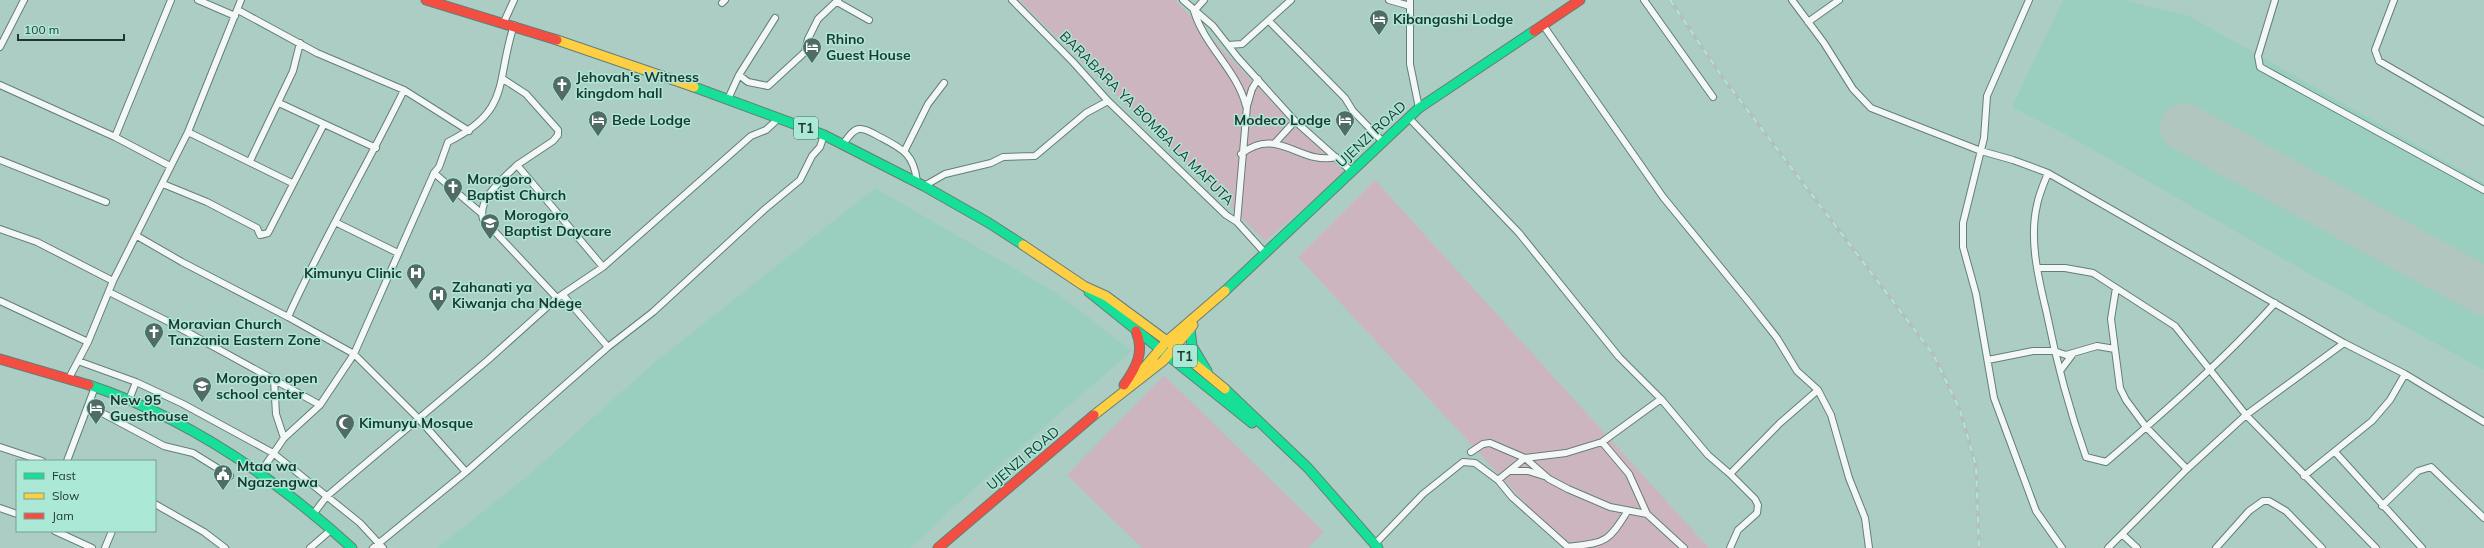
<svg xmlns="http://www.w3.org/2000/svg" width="2484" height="548" viewBox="0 0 2484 548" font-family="Mulish,sans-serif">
	<rect width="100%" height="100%" fill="#accdc3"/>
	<!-- built -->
	<path fill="#9acfc0" d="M2063,0H2123L2189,16L2484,183V370L2317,278L2076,140L2012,107Z
		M875,188L1055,292L1132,351L992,472L910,548H437L530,474L655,362Z"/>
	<!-- green -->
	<path fill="#cdb5bf" d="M1019,0H1175L1299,130L1346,173L1265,241Z
		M1375,180L1709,548H1567L1298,257Z
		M1164,375L1324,532L1308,548H1142L1067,475Z"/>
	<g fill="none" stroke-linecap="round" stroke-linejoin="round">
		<!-- runway -->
		<path stroke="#b0c6bf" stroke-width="48" d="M2184,127L2484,291"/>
		<!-- street casing -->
		<g stroke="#647e78" stroke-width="8">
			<path id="street" d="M198,0L235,16
				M1012,0L1073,62L1108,101L1226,215L1237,222L1265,253
				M1183,0L1213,26L1238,58L1295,121L1352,172
				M1204,0L1194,11C1205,47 1237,70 1246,106
				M1389,0L1410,6
				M1410,0V64L1419,108
				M1644,0L1713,97
				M1792,0L1824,43L1853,89L1871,108L1981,151L2013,160L2048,173L2344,343L2405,374L2484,422
				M2029,0L1987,96L1984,138L1963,223V247L1976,294L1994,398L2036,511L2062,548
				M2275,0L2258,56L2260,67L2484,190
				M2394,0L2375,50L2379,61L2484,122
				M837,2L869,20
				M722,3L725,0
				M238,10L317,53L404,90L469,131
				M1269,21L1345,98L1353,111L1383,142
				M1808,22L1839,0
				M503,24L514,0
				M1543,25L1663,197L1748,301L1777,338L1797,371L1818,390L1831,415L1849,478L1865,518L1869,548
				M1228,45L1242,44L1291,0
				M0,47L24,0
				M739,75L748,82L768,86L805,52L808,39L818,19L838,0
				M503,79L526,94L558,130V135L553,141L517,165L603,267
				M0,85L115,137L170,166
				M728,99L739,75L775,18
				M279,103L376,148
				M1409,118L1519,233L1619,357L1661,399L1708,455L1730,474L1780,423L1818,390
				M188,132L292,183
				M115,137L171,0
				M1275,143L1295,121
				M843,144C847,139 852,130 859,129C866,128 874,134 880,137C903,149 914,154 917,182
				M905,150L928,104L944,83
				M1241,154C1278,125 1300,166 1336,157
				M0,160L106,202
				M250,161L293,71L300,43
				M517,165C504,178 477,199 483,219L557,298
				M434,173L481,213
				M2048,173C2044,183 2039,194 2037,205C2029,239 2038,277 2046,310C2056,360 2069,409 2086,457L2106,462C2164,412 2224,360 2275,303
				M163,184L207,202L257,228L260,235L268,233L324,124
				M924,186L945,174L991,163L1003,157L1035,156L1086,113L1108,101
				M335,222L398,253
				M1237,222L1247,106L1252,89L1258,79
				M0,229L37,242L113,281
				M137,236L182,262L288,317C323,239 367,166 404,90
				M2037,268H2065L2093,273L2175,326L2246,415L2376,548
				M2116,288L2111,319L2120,388L2126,400L2146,427L2187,469
				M109,292L167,321L320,405
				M563,295L608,347
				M0,301L88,342
				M288,317L354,354L419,419L466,472
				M1988,360L2033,351H2054L2066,355L2097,346L2115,349
				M78,361L136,382L183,404L273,453L360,523L383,548
				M2060,371L2072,355
				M69,378L88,342L113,281L188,132L241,0
				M274,380L276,414L284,438
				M129,400L136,382
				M89,406L164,446L193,453L230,476
				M1602,442L1629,474L1647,514L1684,548
				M0,447L42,461
				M1471,452L1483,444L1490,443L1525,458L1549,479L1568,489L1610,507L1647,514
				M2335,452L2422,548
				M67,461L95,387
				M1510,471H1528L1544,476
				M260,473L284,438L320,405L354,354L434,173L439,167L448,142C512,110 495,83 514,25
				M1730,474L1755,499L1758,505L1757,513L1738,530L1730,548
				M2304,476L2372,421L2390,400L2405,374
				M1498,480L1512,497L1569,548
				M155,504L204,532L225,548
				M2382,506L2418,471L2431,467L2484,518
				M0,508L17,514
				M314,513L327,496L488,360L557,298L603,267L751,136L766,130L779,118
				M55,531L92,548
				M2122,534L2137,548
				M1375,544L1423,494L1463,462L1475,463L1498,480L1525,458L1566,453L1602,442L1661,399
				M1568,547C1605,542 1607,544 1627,512
				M105,548L112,531
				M310,548L332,529
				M373,548L466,472L608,347L653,312L765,209L800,180L812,156L820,147L824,135
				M2108,548L2187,469L2246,415L2344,343
				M2216,548L2249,511L2263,501H2269L2286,511L2322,548"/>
		</g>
		<!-- fast casing -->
		<g stroke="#647e78" stroke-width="11">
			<path id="fast" d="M694,87L824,135L924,186L989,223L1023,245
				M1225,291L1419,108L1534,31
				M1089,292L1252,423
				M1190,329L1192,346L1207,371
				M89,385C189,418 275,478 352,548
				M1225,389L1308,468L1378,548"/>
		</g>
		<!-- slow casing -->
		<g stroke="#647e78" stroke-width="11">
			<path id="slow" d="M557,40L694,87
				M1023,245L1084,286L1106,296L1167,341L1225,389
				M1126,389L1167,341L1225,291
				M1094,415L1163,361L1193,325"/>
		</g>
		<!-- jam casing -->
		<g stroke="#647e78" stroke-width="11">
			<path id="jam" d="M426,0L557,40
				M1534,31L1580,0
				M0,359L89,385
				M1124,385C1136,368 1145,352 1136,331
				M938,548L1094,415"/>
		</g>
		<!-- street -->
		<use href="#street" stroke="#f3f8f6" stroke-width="6"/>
		<!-- fast -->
		<use href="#fast" stroke="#16e098" stroke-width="9"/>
		<!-- slow -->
		<use href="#slow" stroke="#ffcf43" stroke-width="9"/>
		<!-- jam -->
		<use href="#jam" stroke="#f24e42" stroke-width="9"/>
		<!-- rail casing -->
		<g stroke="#b4bebb" stroke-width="3.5">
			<path id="rail" d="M1670,0L1723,78L1933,354L1960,410L1976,466L1979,548"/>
		</g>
		<!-- rail -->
		<use href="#rail" stroke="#ace8d6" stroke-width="2" stroke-dasharray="6" stroke-linecap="butt"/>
	</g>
	<!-- icons -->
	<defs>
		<g id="hotel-pin" transform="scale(1)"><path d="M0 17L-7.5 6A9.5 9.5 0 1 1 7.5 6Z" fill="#506c64" stroke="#ace8d6"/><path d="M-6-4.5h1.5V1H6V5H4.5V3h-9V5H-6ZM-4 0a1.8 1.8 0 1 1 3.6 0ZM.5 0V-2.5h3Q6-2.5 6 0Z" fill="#fff"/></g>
		<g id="church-pin" transform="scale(1)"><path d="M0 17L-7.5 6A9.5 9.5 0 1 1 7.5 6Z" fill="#506c64" stroke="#ace8d6"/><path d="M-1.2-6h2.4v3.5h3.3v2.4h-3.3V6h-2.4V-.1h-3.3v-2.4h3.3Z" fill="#fff"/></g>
		<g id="school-pin" transform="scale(1)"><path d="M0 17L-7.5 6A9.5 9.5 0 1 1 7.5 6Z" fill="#506c64" stroke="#ace8d6"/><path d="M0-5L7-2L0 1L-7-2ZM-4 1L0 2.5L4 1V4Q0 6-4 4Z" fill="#fff"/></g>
		<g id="hospital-pin" transform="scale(1)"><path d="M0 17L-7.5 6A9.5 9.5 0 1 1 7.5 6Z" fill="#506c64" stroke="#ace8d6"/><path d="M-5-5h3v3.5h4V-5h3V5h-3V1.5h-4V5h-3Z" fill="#fff"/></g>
		<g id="mosque-pin" transform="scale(1)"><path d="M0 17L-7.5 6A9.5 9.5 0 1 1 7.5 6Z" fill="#506c64" stroke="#ace8d6"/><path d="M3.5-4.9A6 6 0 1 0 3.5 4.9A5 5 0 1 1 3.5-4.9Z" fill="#fff"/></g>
		<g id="civic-pin" transform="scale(1)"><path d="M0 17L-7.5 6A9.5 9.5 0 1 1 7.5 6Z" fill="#506c64" stroke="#ace8d6"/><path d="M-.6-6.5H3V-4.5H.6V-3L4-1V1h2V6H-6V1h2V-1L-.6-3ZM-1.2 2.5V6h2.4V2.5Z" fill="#fff"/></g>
	</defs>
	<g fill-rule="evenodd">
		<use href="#hotel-pin" x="1379" y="19"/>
		<use href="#hotel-pin" x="812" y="47"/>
		<use href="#church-pin" x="562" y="85"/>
		<use href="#hotel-pin" x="598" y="120"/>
		<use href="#hotel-pin" x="1345" y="120"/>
		<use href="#church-pin" x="453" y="187"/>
		<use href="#school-pin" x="490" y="223"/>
		<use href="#hospital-pin" x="416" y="273"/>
		<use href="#hospital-pin" x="438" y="295"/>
		<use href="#church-pin" x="154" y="332"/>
		<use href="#school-pin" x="202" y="386"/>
		<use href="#hotel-pin" x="96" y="408"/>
		<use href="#mosque-pin" x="345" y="423"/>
		<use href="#civic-pin" x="223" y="474"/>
	</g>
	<g text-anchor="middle" stroke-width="3" stroke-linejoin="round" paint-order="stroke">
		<!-- shield labels -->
		<g fill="#ace8d6" stroke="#496c62" stroke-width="1">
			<rect x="794" y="117" width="24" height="22" rx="3"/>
			<rect x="1173" y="345" width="24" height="22" rx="3"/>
		</g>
		<g font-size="13" font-weight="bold" fill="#1f3731">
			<text x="806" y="133">T1</text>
			<text x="1185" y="361">T1</text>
		</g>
		<!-- poi labels -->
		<g font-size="14" font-weight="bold" fill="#1f3731" stroke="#ace8d6" text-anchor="start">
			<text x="1393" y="24">Kibangashi Lodge</text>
			<text x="826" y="44">Rhino<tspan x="826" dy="16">Guest House</tspan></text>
			<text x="576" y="82">Jehovah's Witness<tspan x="576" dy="16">kingdom hall</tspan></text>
			<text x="612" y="125">Bede Lodge</text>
			<text x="1331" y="125" text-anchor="end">Modeco Lodge</text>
			<text x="467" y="184">Morogoro<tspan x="467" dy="16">Baptist Church</tspan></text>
			<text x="504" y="220">Morogoro<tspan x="504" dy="16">Baptist Daycare</tspan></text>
			<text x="402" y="278" text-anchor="end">Kimunyu Clinic</text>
			<text x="452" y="292">Zahanati ya<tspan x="452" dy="16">Kiwanja cha Ndege</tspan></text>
			<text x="168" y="329">Moravian Church<tspan x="168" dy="16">Tanzania Eastern Zone</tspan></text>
			<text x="216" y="383">Morogoro open<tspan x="216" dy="16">school center</tspan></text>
			<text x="110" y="405">New 95<tspan x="110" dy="16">Guesthouse</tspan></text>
			<text x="359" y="428">Kimunyu Mosque</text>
			<text x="237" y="471">Mtaa wa<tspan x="237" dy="16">Ngazengwa</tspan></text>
		</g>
		<!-- street labels -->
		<g font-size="14" fill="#1f3731" stroke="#ace8d6">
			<text transform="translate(1147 118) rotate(45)" y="5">BARABARA YA BOMBA LA MAFUTA</text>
			<text transform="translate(1371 134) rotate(-43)" y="5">UJENZI ROAD</text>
			<text transform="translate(1023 458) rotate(-40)" y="5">UJENZI ROAD</text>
		</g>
	</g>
	<!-- legend -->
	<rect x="16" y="460" width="140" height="72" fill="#ace8d6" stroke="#74a194"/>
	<rect x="24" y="473" width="20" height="6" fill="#16e098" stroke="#74a194"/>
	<text x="52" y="480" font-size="12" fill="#1f3731">Fast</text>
	<rect x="24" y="493" width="20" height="6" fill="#ffcf43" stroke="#74a194"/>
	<text x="52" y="500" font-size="12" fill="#1f3731">Slow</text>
	<rect x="24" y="513" width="20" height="6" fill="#f24e42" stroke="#74a194"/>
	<text x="52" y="520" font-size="12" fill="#1f3731">Jam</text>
	<!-- scale -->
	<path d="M18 34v6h106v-6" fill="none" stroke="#1f3731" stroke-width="2"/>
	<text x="24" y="34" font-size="12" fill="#1f3731" stroke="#ace8d6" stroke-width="3" paint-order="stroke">100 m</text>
</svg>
